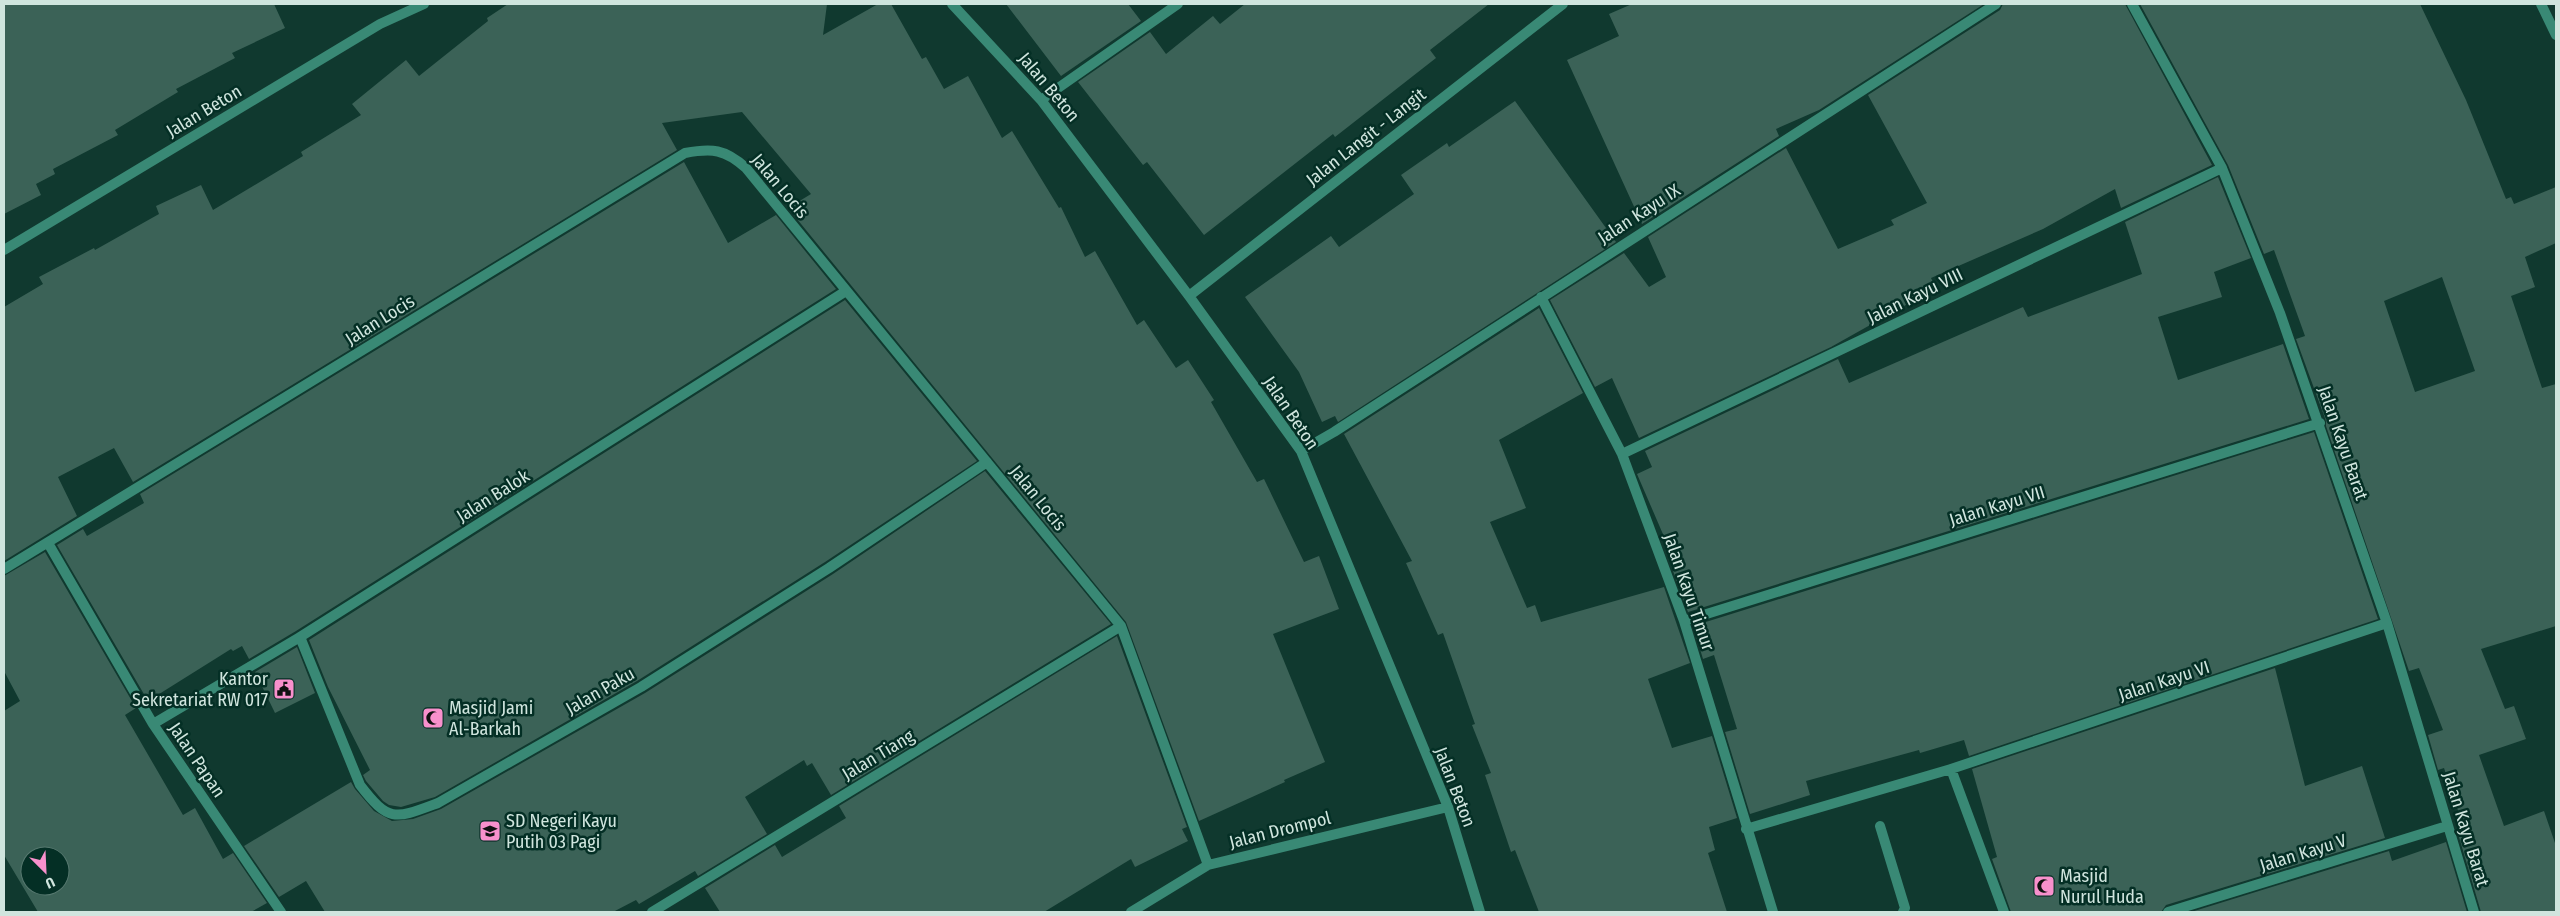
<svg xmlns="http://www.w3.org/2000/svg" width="2560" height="916" viewBox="0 0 2560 916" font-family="'Fira Sans Condensed',sans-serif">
	<rect width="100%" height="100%" fill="#10392f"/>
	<!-- building -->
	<path fill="#3b6257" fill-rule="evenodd" d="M4,4H274L285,28L232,53L235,58L176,89L178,92L115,130L118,135L53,169L55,174L36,184L41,195L4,214Z
		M508,4H827L823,35L878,4H891L922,59L926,57L944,89L968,76L1002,138L1012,131L1059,208L1061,207L1085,257L1095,251L1137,325L1144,320L1176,368L1188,360L1214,400L1211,402L1257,482L1264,479L1304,562L1319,556L1339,609L1273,634L1325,762L1284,780L1285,782L1199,821L1126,622L788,208L811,194L742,112L662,123L677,150L133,482L114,448L58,477L77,516L4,561V307L43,284L39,277L94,248L95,250L159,214L156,206L201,185L213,210L303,156L301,152L361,115L352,104L406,60L419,76L488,21L487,18Z
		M1006,4H1128L1141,21L1061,76Z
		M1245,4H1489L1430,50L1436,58L1335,137L1333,134L1204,235L1147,162L1143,165L1078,82L1150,32L1166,54L1213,16L1220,24Z
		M1632,4H1984L1819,110L1776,129L1779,136L1642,224L1567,60L1619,36L1609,14Z
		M2003,4H2125L2212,165L2121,208L2115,189L2043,229L1931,278L1936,288L1831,347L1639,438L1612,378L1595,387L1550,300L1624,253L1649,287L1666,277L1648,237L1786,148L1838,249L1894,225L1891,220L1927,203L1868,95L2000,10Z
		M2140,4H2420L2466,100L2506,199L2511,197L2514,204L2556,187V243L2525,257L2535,287L2511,296L2542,388L2556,384V626L2481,649L2505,709L2514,706L2526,739L2479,755L2504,826L2544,811L2556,846V912H2481L2459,837L2466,835L2444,768L2438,770L2428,735L2443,730L2419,668L2409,671L2326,426V421L2296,339L2305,336L2274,250L2264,254L2228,165ZM2442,277L2475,371L2415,392L2384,301Z
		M1515,101L1616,242L1338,422L1335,416L1322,422L1299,372L1245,297L1331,236L1339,247L1414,194L1401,175L1447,143L1449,147Z
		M684,162L728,243L776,215L836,289L296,631L249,659L242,646L233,651L231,649L148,701L57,545L83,529L87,536L144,503L140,494Z
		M2218,177L2251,258L2214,272L2222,297L2158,317L2178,380L2283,344L2309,419L1688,612L1673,571L1678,569L1637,474L1652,467L1645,451L1838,359L1849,383L2023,307L2028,317L2142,274L2125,222Z
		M845,300L977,461L825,562L637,681L435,797L401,807L389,805L383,801L366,781L363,775L370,770L328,687L309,640Z
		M1539,308L1583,393L1499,440L1526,508L1490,522L1527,608L1535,605L1541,622L1664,587L1690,663L1648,679L1672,748L1712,736L1737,818L1709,827L1715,850L1708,853L1727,912H1539L1515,850L1511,852L1485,775L1491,773L1472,725L1475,724L1443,633L1438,635L1406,563L1412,561L1344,434Z
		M2314,432L2378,619L1969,756L1964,740L1920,753L1919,750L1806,781L1810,795L1750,814L1725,732L1737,729L1714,655L1703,659L1693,626Z
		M985,471L1111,624L831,795L812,763L807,766L804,760L745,797L767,834L698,876L695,871L639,904L636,900L613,912H325L306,881L279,897L244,846L351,782L355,789L374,811L392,821L413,819L441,809L645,693L833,574Z
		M45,552L136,708L125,715L183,815L195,808L223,859L233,853L267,903L251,912H38L4,855V711L20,701L4,671V576ZM30,856H60V886H30Z
		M1117,636L1187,827L1182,829L1188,841L1135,867L1131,859L1044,912H720L705,888L775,845L782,857L846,818L839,806Z
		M297,647L315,693L275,713L255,672Z
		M2275,668L2305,786L2362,766L2385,838L2166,905L2161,912H2011L1992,859L1997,857L1972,769Z
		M2446,842L2467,912H2191L2389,851L2392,861Z"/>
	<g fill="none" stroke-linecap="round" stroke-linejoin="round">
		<!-- service -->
		<path stroke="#398975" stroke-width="10" d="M1880,826L1905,908L1903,912"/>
		<!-- minor -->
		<path stroke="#398975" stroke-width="10" d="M952,4L1041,100L1189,296L1301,451L1448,807L1480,912
			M2132,4L2222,168L2280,313L2387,623L2474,912
			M1041,100L1178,4
			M4,250L380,24L424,4
			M1189,296L1563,4
			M1541,297L1622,454L1684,621L1773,912
			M1301,451L1334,432L1996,4
			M1622,454L2222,168
			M48,543L153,724L281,912
			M4,569L685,153C712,148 725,149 746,168L1121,626L1208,865
			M1684,621L2320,423
			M300,637L360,785C389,823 395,819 438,803L641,687L829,568L987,462
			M153,724L300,637L846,291
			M1951,769L2004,912
			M1746,829L1951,769L2387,623
			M652,912L1121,626
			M1131,912L1208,865L1448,807
			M2168,912L2447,826"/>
		<!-- tertiary -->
		<path stroke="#398975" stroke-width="10" d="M2541,4L2556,35"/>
	</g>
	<!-- icons -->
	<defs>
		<g id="civic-square" transform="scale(1.125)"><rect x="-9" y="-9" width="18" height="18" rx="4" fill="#f890cc" stroke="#042f25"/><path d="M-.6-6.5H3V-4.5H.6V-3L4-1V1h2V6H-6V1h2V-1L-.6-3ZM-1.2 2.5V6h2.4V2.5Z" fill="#111"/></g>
		<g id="mosque-square" transform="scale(1.125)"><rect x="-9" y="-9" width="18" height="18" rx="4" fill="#f890cc" stroke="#042f25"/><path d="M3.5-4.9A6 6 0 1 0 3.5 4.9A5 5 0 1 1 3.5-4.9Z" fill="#111"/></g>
		<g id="school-square" transform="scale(1.125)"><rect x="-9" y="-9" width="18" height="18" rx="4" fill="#f890cc" stroke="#042f25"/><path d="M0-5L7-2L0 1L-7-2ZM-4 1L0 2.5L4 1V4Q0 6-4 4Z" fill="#111"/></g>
	</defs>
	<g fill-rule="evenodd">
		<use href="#civic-square" x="284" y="689"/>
		<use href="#mosque-square" x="433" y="718"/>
		<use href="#school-square" x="490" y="831"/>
		<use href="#mosque-square" x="2044" y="886"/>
	</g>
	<g text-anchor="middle" stroke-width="5" stroke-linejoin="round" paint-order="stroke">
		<!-- street labels -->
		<g font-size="18" fill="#d0e5de" stroke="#042f25">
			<text transform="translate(1049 87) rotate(50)" y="6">Jalan Beton</text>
			<text transform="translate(204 111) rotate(-31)" y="6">Jalan Beton</text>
			<text transform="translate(1366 137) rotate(-38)" y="6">Jalan Langit - Langit</text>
			<text transform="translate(780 186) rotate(50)" y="6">Jalan Locis</text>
			<text transform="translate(1639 214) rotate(-33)" y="6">Jalan Kayu IX</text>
			<text transform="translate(1915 296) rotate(-26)" y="6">Jalan Kayu VIII</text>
			<text transform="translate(380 320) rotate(-32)" y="6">Jalan Locis</text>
			<text transform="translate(1291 413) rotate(56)" y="6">Jalan Beton</text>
			<text transform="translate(2343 443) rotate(71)" y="6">Jalan Kayu Barat</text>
			<text transform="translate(493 496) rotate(-32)" y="6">Jalan Balok</text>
			<text transform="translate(1038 498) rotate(51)" y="6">Jalan Locis</text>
			<text transform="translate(1997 506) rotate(-17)" y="6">Jalan Kayu VII</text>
			<text transform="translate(1689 592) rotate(71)" y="6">Jalan Kayu Timur</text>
			<text transform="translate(2164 681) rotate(-18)" y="6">Jalan Kayu VI</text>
			<text transform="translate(600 691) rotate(-30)" y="6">Jalan Paku</text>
			<text transform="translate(878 755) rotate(-31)" y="6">Jalan Tiang</text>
			<text transform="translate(197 760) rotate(56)" y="6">Jalan Papan</text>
			<text transform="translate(1455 787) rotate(69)" y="6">Jalan Beton</text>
			<text transform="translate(2466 829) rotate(73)" y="6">Jalan Kayu Barat</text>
			<text transform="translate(1280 830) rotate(-14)" y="6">Jalan Drompol</text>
			<text transform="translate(2303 853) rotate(-17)" y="6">Jalan Kayu V</text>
		</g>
		<!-- poi labels -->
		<g font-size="18" fill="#d0e5de" stroke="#042f25" text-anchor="start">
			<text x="268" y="685" text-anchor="end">Kantor<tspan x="268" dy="21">Sekretariat RW 017</tspan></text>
			<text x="449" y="714">Masjid Jami<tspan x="449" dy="21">Al-Barkah</tspan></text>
			<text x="506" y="827">SD Negeri Kayu<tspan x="506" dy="21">Putih 03 Pagi</tspan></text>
			<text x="2060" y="882">Masjid<tspan x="2060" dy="21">Nurul Huda</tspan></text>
		</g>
	</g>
	<!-- border -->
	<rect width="2560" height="916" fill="none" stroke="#d0e5de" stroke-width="10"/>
	<!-- north arrow -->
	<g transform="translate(45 871) rotate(156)"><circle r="24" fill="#042f25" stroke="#56786f"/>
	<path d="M0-4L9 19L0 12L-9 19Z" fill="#f890cc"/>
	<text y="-8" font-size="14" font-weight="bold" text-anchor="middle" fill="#d0e5de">U</text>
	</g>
</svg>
